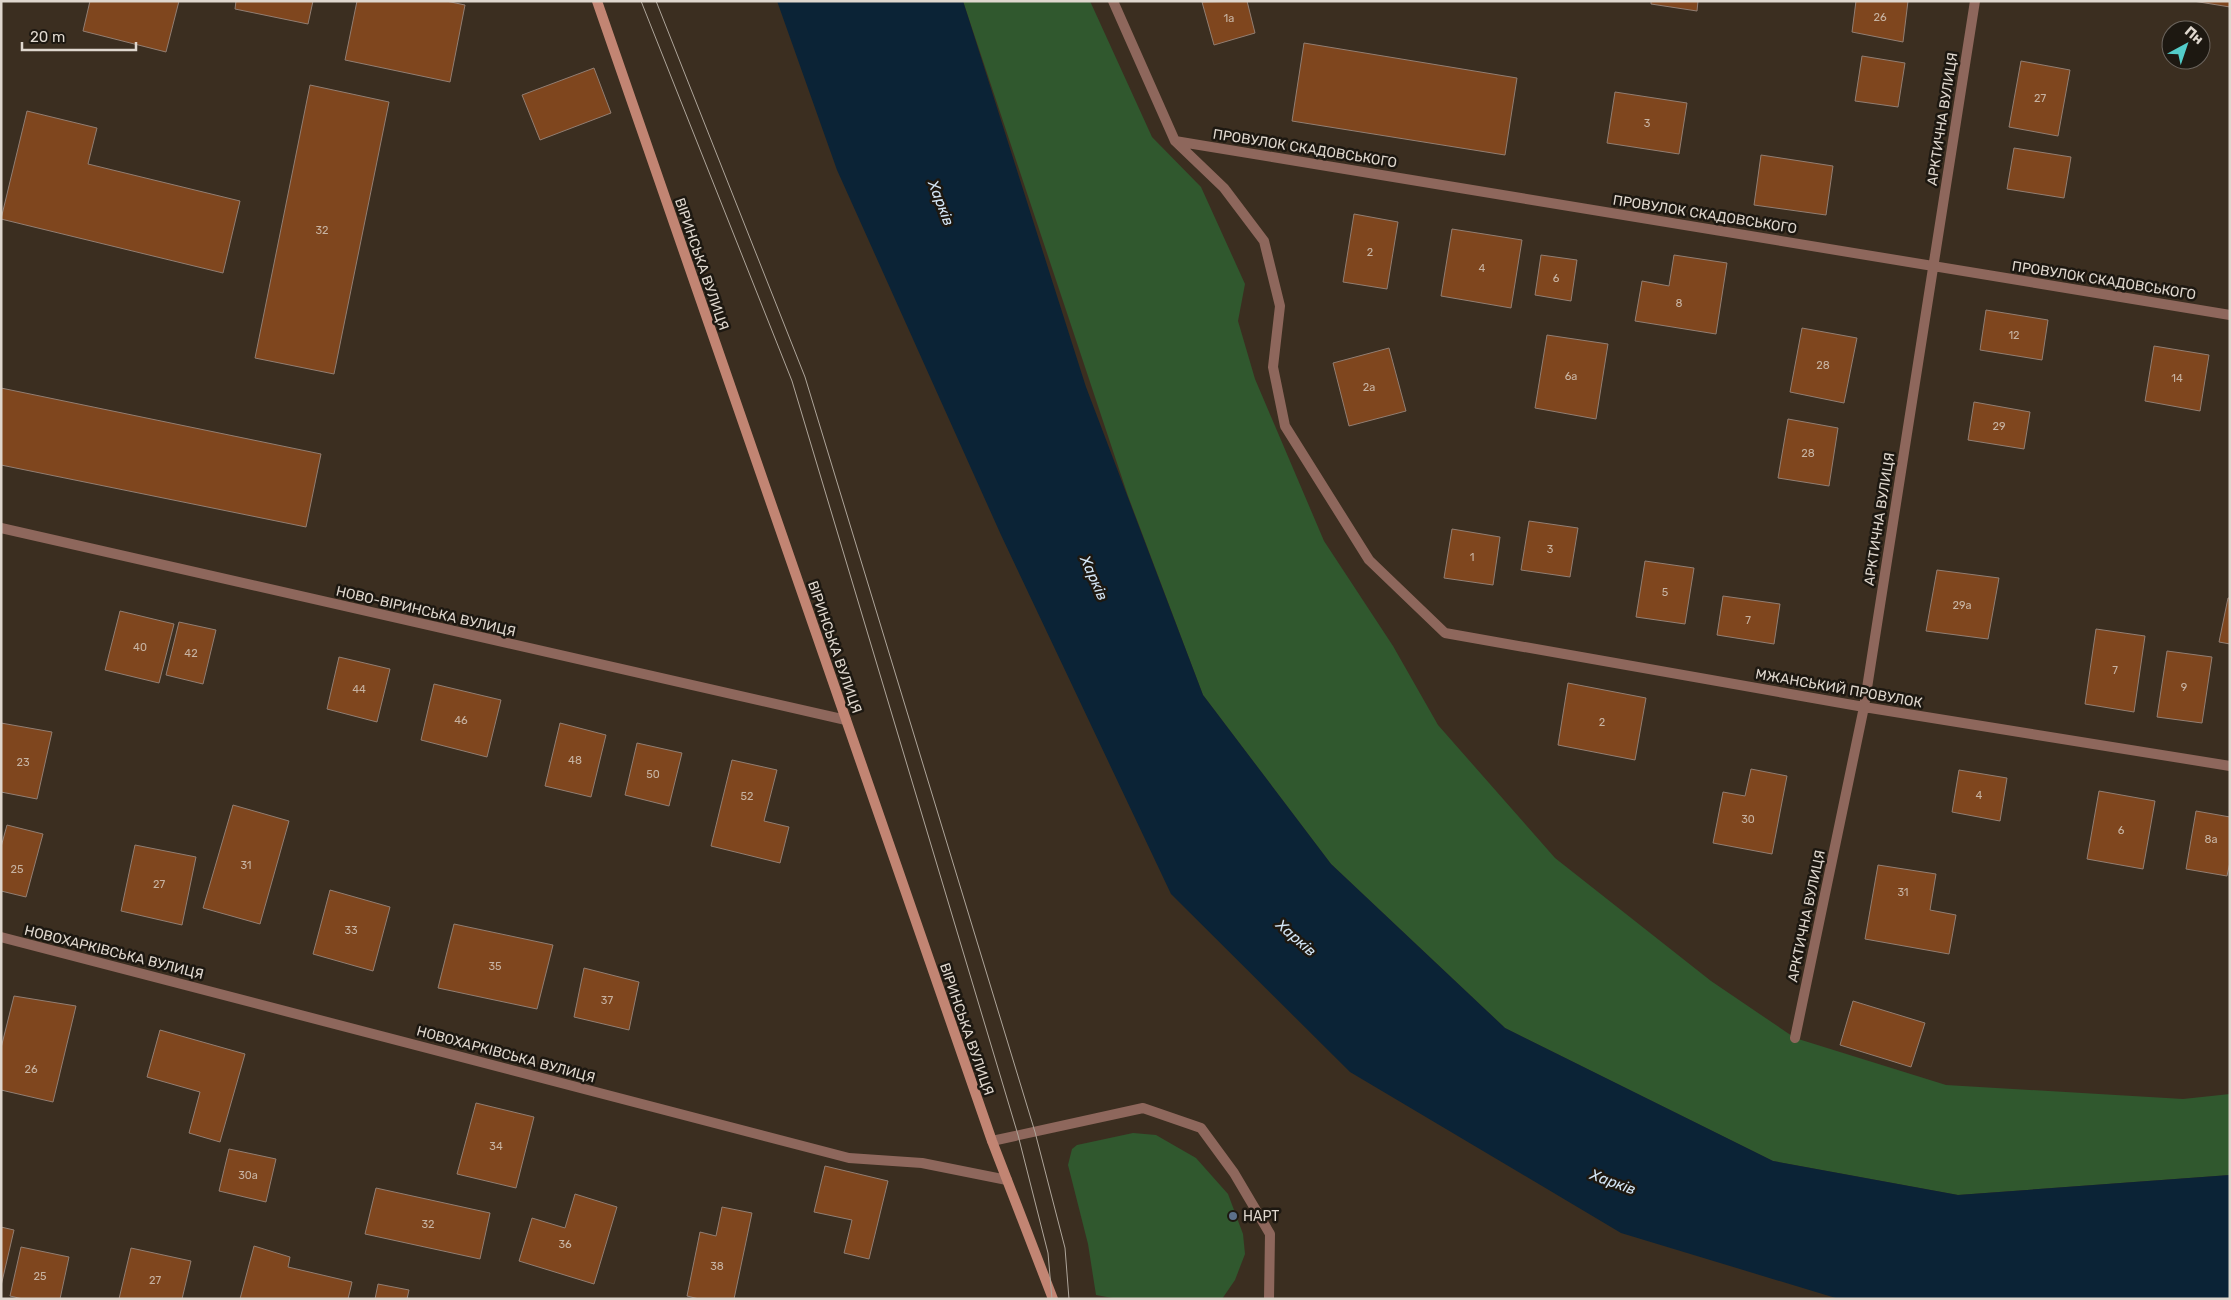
<svg xmlns="http://www.w3.org/2000/svg" width="2231" height="1300" viewBox="0 0 2231 1300" font-family="Rubik,sans-serif">
	<rect width="100%" height="100%" fill="#3b2e20"/>
	<!-- green -->
	<path fill="#30582e" d="M963,1H1090L1152,137L1201,187L1245,284L1238,321L1255,379L1324,541L1393,646L1438,725L1555,858L1711,981L1795,1038L1946,1085L2183,1099L2230,1094V1175L1958,1195L1773,1161L1505,1028L1331,864L1203,695L1128,496Z
		M1133,1133L1156,1135L1196,1158L1228,1194L1243,1234L1245,1254L1235,1280L1222,1299H1118L1096,1295L1088,1244L1068,1165L1072,1149L1077,1145Z"/>
	<!-- water -->
	<path fill="#0b2336" d="M777,1H963L1086,387L1203,695L1331,864L1505,1028L1773,1161L1958,1195L2230,1175V1299H1839L1621,1233L1350,1072L1171,894L1001,535L837,170Z"/>
	<!-- building -->
	<path fill="#7f461e" stroke="#927e72" d="M90,1H179L166,52L83,31Z
		M236,1H313L308,24L235,9Z
		M357,1H446L465,5L450,82L345,60Z
		M1247,1L1255,33L1214,45L1202,2Z
		M1651,1H1698L1697,11L1651,4Z
		M1856,1H1908L1903,42L1852,32Z
		M2193,1H2230V7Z
		M1304,43L1517,78L1505,155L1292,121Z
		M1862,56L1905,63L1898,107L1855,101Z
		M2021,61L2070,70L2058,136L2009,127Z
		M594,68L611,113L540,140L522,95Z
		M310,85L389,102L334,374L255,358Z
		M1615,92L1687,103L1679,154L1607,143Z
		M27,111L97,128L88,164L240,201L223,273L1,219Z
		M2014,148L2071,157L2064,198L2007,189Z
		M1761,155L1833,166L1826,215L1754,205Z
		M1354,214L1398,222L1387,289L1343,282Z
		M1452,229L1522,240L1511,308L1441,296Z
		M1541,255L1577,260L1571,301L1535,295Z
		M1674,255L1727,263L1716,334L1635,321L1642,281L1669,286Z
		M1986,310L2048,320L2042,360L1980,350Z
		M1802,328L1857,338L1844,403L1790,392Z
		M1547,335L1608,344L1596,419L1535,408Z
		M2154,346L2209,355L2200,411L2145,401Z
		M1389,348L1406,411L1349,426L1333,363Z
		M1,388L321,454L306,527L1,465Z
		M1974,402L2030,412L2024,449L1968,440Z
		M1788,419L1838,428L1829,486L1778,478Z
		M1529,521L1578,528L1570,577L1521,570Z
		M1452,529L1500,537L1493,585L1444,578Z
		M1645,561L1694,568L1685,624L1636,617Z
		M1937,570L1999,578L1988,639L1926,631Z
		M1723,596L1780,604L1774,644L1717,635Z
		M2228,598H2230V644L2219,642Z
		M120,611L174,624L159,683L105,670Z
		M179,622L216,630L203,684L166,675Z
		M2096,629L2145,636L2134,712L2085,704Z
		M2167,651L2212,657L2202,723L2157,717Z
		M339,657L390,669L377,722L327,709Z
		M1568,683L1646,698L1635,760L1558,745Z
		M434,684L501,700L487,757L421,740Z
		M1,723L52,732L37,799L1,792Z
		M560,723L606,735L591,797L545,786Z
		M637,743L682,753L669,806L625,795Z
		M732,760L777,770L764,821L789,827L780,863L711,846Z
		M1751,769L1787,776L1772,854L1713,843L1723,792L1745,796Z
		M1959,770L2007,778L2000,821L1952,812Z
		M2099,791L2155,801L2143,869L2087,859Z
		M233,805L289,821L260,924L203,908Z
		M2196,811L2230,817V862L2227,876L2186,869Z
		M7,825L43,834L26,897L1,891V847Z
		M135,845L196,857L182,925L121,911Z
		M1878,865L1936,874L1930,910L1956,915L1949,954L1865,939Z
		M330,890L390,907L373,971L313,954Z
		M454,924L553,945L537,1009L438,988Z
		M584,968L639,982L629,1030L574,1017Z
		M14,996L76,1006L53,1102L1,1090V1048Z
		M1853,1001L1925,1023L1911,1067L1840,1045Z
		M160,1030L245,1054L220,1142L189,1133L200,1092L147,1077Z
		M476,1103L534,1117L516,1188L457,1174Z
		M229,1149L276,1159L266,1202L219,1191Z
		M825,1166L888,1181L869,1259L844,1253L852,1220L814,1212Z
		M376,1188L490,1213L480,1259L365,1234Z
		M575,1194L617,1207L594,1284L519,1261L532,1218L565,1228Z
		M722,1207L752,1213L734,1299H699L687,1296L700,1232L716,1236Z
		M1,1227L14,1230L1,1286Z
		M254,1246L290,1257L288,1267L352,1282L348,1299H240Z
		M21,1247L69,1257L60,1299H23L10,1296Z
		M131,1248L191,1261L182,1299H119Z
		M378,1284L409,1290L407,1299H375Z"/>
	<g fill="none" stroke-linecap="round" stroke-linejoin="round">
		<!-- service -->
		<path stroke="#8e675c" stroke-width="10" d="M992,1141L1143,1108L1201,1128L1234,1173L1270,1234L1269,1299"/>
		<!-- minor -->
		<path stroke="#8e675c" stroke-width="10" d="M1113,1L1175,141L1224,188L1264,241L1280,306L1273,367L1285,426L1369,560L1445,633L1864,707L2230,766
			M1175,141L2230,315
			M1,528L846,720
			M1,937L849,1158L922,1163L1007,1180
			M1795,1038L1864,707L1975,1"/>
		<!-- secondary -->
		<path stroke="#c28573" stroke-width="10" d="M597,1L992,1141L1053,1299"/>
		<!-- tram -->
		<path stroke="#aea59a" stroke-width="1" d="M641,1L792,381L1018,1135L1048,1253L1052,1299
			M656,1L805,377L1035,1132L1065,1248L1069,1299"/>
	</g>
	<!-- markers -->
	<circle fill="#5c6f8a" stroke="#1d1811" stroke-width="2" cx="1233" cy="1216" r="5"/>
	<g text-anchor="middle" stroke-width="5" stroke-linejoin="round" paint-order="stroke">
		<!-- number labels -->
		<g font-size="11" fill="#c7b3a2">
			<text x="1880" y="21">26</text>
			<text x="1229" y="22">1а</text>
			<text x="2040" y="102">27</text>
			<text x="1647" y="127">3</text>
			<text x="322" y="234">32</text>
			<text x="1370" y="256">2</text>
			<text x="1482" y="272">4</text>
			<text x="1556" y="282">6</text>
			<text x="1679" y="307">8</text>
			<text x="2014" y="339">12</text>
			<text x="1823" y="369">28</text>
			<text x="1571" y="380">6а</text>
			<text x="2177" y="382">14</text>
			<text x="1369" y="391">2а</text>
			<text x="1999" y="430">29</text>
			<text x="1808" y="457">28</text>
			<text x="1550" y="553">3</text>
			<text x="1472" y="561">1</text>
			<text x="1665" y="596">5</text>
			<text x="1962" y="609">29а</text>
			<text x="1748" y="624">7</text>
			<text x="140" y="651">40</text>
			<text x="191" y="657">42</text>
			<text x="2115" y="674">7</text>
			<text x="2184" y="691">9</text>
			<text x="359" y="693">44</text>
			<text x="461" y="724">46</text>
			<text x="1602" y="726">2</text>
			<text x="575" y="764">48</text>
			<text x="23" y="766">23</text>
			<text x="653" y="778">50</text>
			<text x="1979" y="799">4</text>
			<text x="747" y="800">52</text>
			<text x="1748" y="823">30</text>
			<text x="2121" y="834">6</text>
			<text x="2211" y="843">8а</text>
			<text x="246" y="869">31</text>
			<text x="17" y="873">25</text>
			<text x="159" y="888">27</text>
			<text x="1903" y="896">31</text>
			<text x="351" y="934">33</text>
			<text x="495" y="970">35</text>
			<text x="607" y="1004">37</text>
			<text x="31" y="1073">26</text>
			<text x="496" y="1150">34</text>
			<text x="248" y="1179">30а</text>
			<text x="428" y="1228">32</text>
			<text x="565" y="1248">36</text>
			<text x="717" y="1270">38</text>
			<text x="40" y="1280">25</text>
			<text x="155" y="1284">27</text>
		</g>
		<!-- street labels -->
		<g font-size="14" fill="#dfd7ce" stroke="#1d1811">
			<text transform="translate(1942 119) rotate(-81)" y="5">АРКТИЧНА ВУЛИЦЯ</text>
			<text transform="translate(1305 148) rotate(9)" y="5">ПРОВУЛОК СКАДОВСЬКОГО</text>
			<text transform="translate(1705 214) rotate(9)" y="5">ПРОВУЛОК СКАДОВСЬКОГО</text>
			<text transform="translate(702 264) rotate(71)" y="5">ВІРИНСЬКА ВУЛИЦЯ</text>
			<text transform="translate(2104 280) rotate(9)" y="5">ПРОВУЛОК СКАДОВСЬКОГО</text>
			<text transform="translate(1879 519) rotate(-81)" y="5">АРКТИЧНА ВУЛИЦЯ</text>
			<text transform="translate(426 611) rotate(13)" y="5">НОВО-ВІРИНСЬКА ВУЛИЦЯ</text>
			<text transform="translate(835 647) rotate(71)" y="5">ВІРИНСЬКА ВУЛИЦЯ</text>
			<text transform="translate(1839 688) rotate(10)" y="5">МЖАНСЬКИЙ ПРОВУЛОК</text>
			<text transform="translate(1806 916) rotate(-78)" y="5">АРКТИЧНА ВУЛИЦЯ</text>
			<text transform="translate(114 952) rotate(14)" y="5">НОВОХАРКІВСЬКА ВУЛИЦЯ</text>
			<text transform="translate(967 1029) rotate(71)" y="5">ВІРИНСЬКА ВУЛИЦЯ</text>
			<text transform="translate(506 1054) rotate(15)" y="5">НОВОХАРКІВСЬКА ВУЛИЦЯ</text>
		</g>
		<!-- poi labels -->
		<g font-size="14" fill="#dfd7ce" stroke="#1d1811" text-anchor="start">
			<text x="1243" y="1221">НАРТ</text>
		</g>
		<!-- water labels -->
		<g font-size="15" font-style="italic" fill="#d3e5f5" stroke="#1d1811">
			<text transform="translate(941 203) rotate(69)" y="5">Харків</text>
			<text transform="translate(1094 578) rotate(66)" y="5">Харків</text>
			<text transform="translate(1296 938) rotate(41)" y="5">Харків</text>
			<text transform="translate(1613 1182) rotate(20)" y="5">Харків</text>
		</g>
	</g>
	<!-- border -->
	<rect width="2231" height="1300" fill="none" stroke="#dfd7ce" stroke-width="5"/>
	<!-- north arrow -->
	<g transform="translate(2186 45) rotate(40)"><circle r="24" fill="#1d1811" stroke="#6b645d"/>
	<path d="M0-4L9 19L0 12L-9 19Z" fill="#53cdca"/>
	<text y="-8" font-size="14" font-weight="bold" text-anchor="middle" fill="#dfd7ce">Пн</text>
	</g>
	<!-- scale -->
	<path d="M22 42v8h114v-8" fill="none" stroke="#dfd7ce" stroke-width="2.5"/>
	<text x="30" y="42" font-size="15" fill="#dfd7ce" stroke="#1d1811" stroke-width="4" paint-order="stroke">20 m</text>
</svg>
